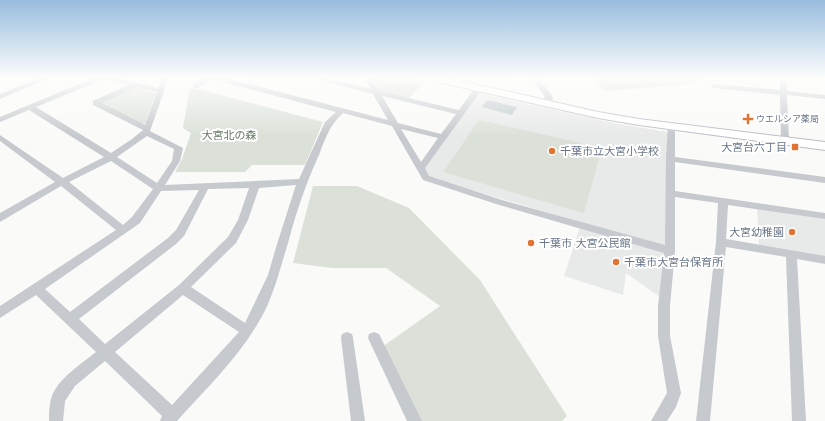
<svg xmlns="http://www.w3.org/2000/svg" width="825" height="421" viewBox="0 0 825 421" font-family="'DejaVu Sans','Noto Sans JP',sans-serif">
	<rect width="100%" height="100%" fill="#fafaf8"/>
	<!-- built -->
	<path fill="#e8e9e9" d="M479,93L613,123L668,132L667,244L663,246L427,177L423,170Z
		M757,208L825,219V257L759,246Z
		M580,227L664,251L661,298L626,273L623,295L564,276Z"/>
	<!-- green -->
	<path fill="#dbe1d9" d="M372,77H405L425,82L408,99L380,92Z
		M592,77H713L683,85L605,91Z
		M135,87L156,93L145,124L141,125L101,103L130,88Z
		M190,87L323,122L305,165H252L245,172H175L182,159L191,133L183,128Z
		M479,120L581,143L578,153L599,158L584,213L443,172Z
		M313,186H357L409,208L480,280L567,416L562,421H410L382,347L440,306L386,268H332L293,263Z"/>
	<!-- water -->
	<path fill="#c0c8ce" d="M487,100L517,107L512,115L482,107Z"/>
	<g fill="none" stroke-linecap="round" stroke-linejoin="round">
		<!-- secondary casing -->
		<g stroke="#babec4" stroke-width="2">
			<path id="secondary" d="M425,77H444L598,112L639,119L825,142V150L639,125L598,118L429,80Z"/>
		</g>
		<!-- street -->
		<path fill="#c6c9cd" fill-rule="evenodd" d="M42,77H52L0,99V94Z
			M96,77H114L158,88L162,77H169L150,131L183,148L180,161L165,185L299,179L325,122L336,112L211,79L199,88H193V84L204,77H222L388,120L373,94L308,77H322L371,89L364,77H371L379,91L459,110L476,86H482L483,88L425,168L429,176L502,200L665,245L666,159L668,125H674L675,127V157L825,177V183L675,162V191L825,213V219L728,205L726,239L825,256V264L797,259L806,421H792L786,257L726,247L710,421H696L716,242L718,203L675,197V251L670,306V336L681,393L676,407L667,421H651L667,393L658,336V306L664,253L496,204L423,180L392,126L343,113C329,126 326,137 319,155C306,183 296,213 288,243C281,265 277,283 268,304C247,350 210,384 177,421H160L162,416L105,361L75,386L65,401L63,421H49C49,414 49,406 51,399C56,380 81,364 96,352L36,295L0,318V306L116,230L61,186L0,222V213L55,182L0,141V135L63,178L104,157L29,110L0,122V117ZM104,79L128,85L93,101V105L143,130L132,139L111,153L36,107ZM136,87L157,92L145,125L102,103ZM382,96L456,114L441,134L398,123ZM401,129L438,138L421,162ZM147,136L174,149L172,161L157,183L117,157ZM111,161L153,189L132,217L123,225L69,182ZM296,185L277,244L268,275L245,323L191,287L236,243L248,220L259,188ZM249,188L238,220L228,237L179,285L105,344L79,319L176,244L184,236L208,189ZM199,190L176,230L168,238L70,312L45,289L140,223L161,191ZM183,295L239,332L172,405L115,352Z
			M531,77H538L552,96L554,104L553,106H547L544,96Z
			M780,77H786L787,91L825,95V99L787,95L789,141L785,144L781,141L780,95L714,88L710,86L714,84L780,90Z
			M347,332L352,334L353,338L365,421H351L341,338L342,334Z
			M374,332L379,334L422,421H407L368,338L369,334Z"/>
		<!-- secondary -->
		<use href="#secondary" fill="#fff" fill-rule="evenodd"/>
	</g>
	<!-- sky -->
	<linearGradient id="sky" x2="0" y2="1"><stop stop-color="#98bcde"/><stop offset="0.57" stop-color="#fdfdfc"/><stop offset="1" stop-color="#fdfdfc" stop-opacity="0"/></linearGradient>
	<rect width="825" height="136" fill="url(#sky)"/>
	<!-- markers -->
	<g fill="#e07432" stroke="#fff" stroke-width="1.5">
		<path d="M746 113h4v4h4v4h-4v4h-4v-4h-4v-4h4z"/>
		<rect x="791" y="143" width="8" height="8" rx="2"/>
		<circle cx="552" cy="151" r="4"/>
		<circle cx="792" cy="232" r="4"/>
		<circle cx="531" cy="243" r="4"/>
		<circle cx="616" cy="262" r="4"/>
	</g>
	<g text-anchor="middle" stroke-width="4" stroke-linejoin="round" paint-order="stroke">
		<!-- far-poi labels -->
		<g font-size="9" fill="#6a7688" stroke="#fff" text-anchor="start">
			<text x="756" y="122">ウエルシア薬局</text>
		</g>
		<!-- park labels -->
		<g font-size="11" fill="#667a64" stroke="#fff">
			<text x="229" y="139">大宮北の森</text>
		</g>
		<!-- poi labels -->
		<g font-size="11" fill="#6a7688" stroke="#fff" text-anchor="start">
			<text x="787" y="151" text-anchor="end">大宮台六丁目</text>
			<text x="560" y="155">千葉市立大宮小学校</text>
			<text x="784" y="236" text-anchor="end">大宮幼稚園</text>
			<text x="539" y="247">千葉市 大宮公民館</text>
			<text x="624" y="266">千葉市大宮台保育所</text>
		</g>
	</g>
</svg>
